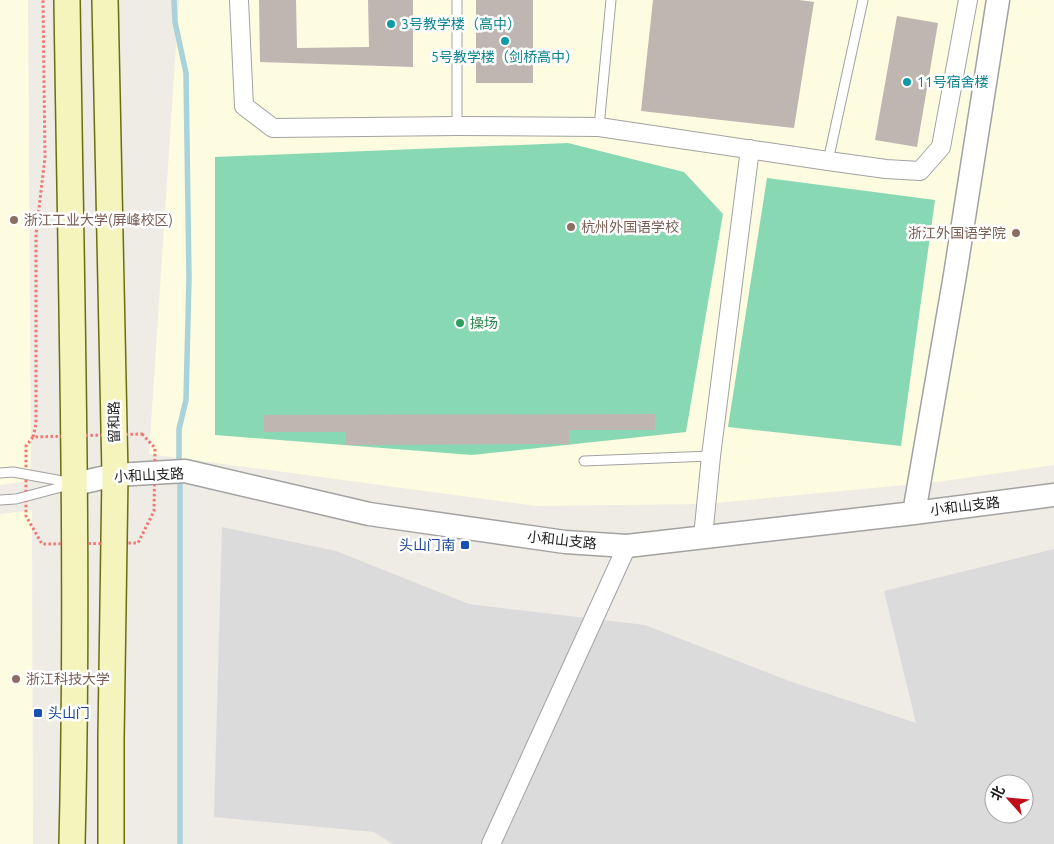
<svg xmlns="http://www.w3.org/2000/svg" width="1054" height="844" viewBox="0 0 1054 844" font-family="Ubuntu,'Noto Sans SC',sans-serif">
	<rect width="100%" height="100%" fill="#efebe5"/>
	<!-- residential -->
	<path fill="#dcdbdb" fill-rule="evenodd" d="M222,527L336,551L469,604L645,625L789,681L916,723L884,591L1054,549V844H393L374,832L214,817ZM994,784H1024V814H994Z"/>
	<!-- education -->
	<path fill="#fdfbe0" d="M0,0H28L31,454L30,481L0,485Z
		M179,0H1054V465L938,482L705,504L536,506L149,454Z
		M32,510L33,844H0V514Z"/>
	<!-- pitch -->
	<path fill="#88d8b4" d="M568,143L684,172L723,214L686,432L472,455L215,435V157Z
		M767,178L935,200L901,446L728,427Z"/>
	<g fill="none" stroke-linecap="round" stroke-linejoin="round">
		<!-- stream -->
		<path stroke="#a9d2d9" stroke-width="5.5" d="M174,0L175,22L186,73L189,278L186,400L179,429V466
			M180,475V844"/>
	</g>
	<!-- building -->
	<path fill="#bfb6b2" d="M259,0H296L297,48L369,47L368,0H413V67L260,62Z
		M476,0H533V83H476Z
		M653,0H799L814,2L794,128L641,111Z
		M897,16L938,23L917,147L875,140Z
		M655,414V430H569V444L346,445V432H264V415Z"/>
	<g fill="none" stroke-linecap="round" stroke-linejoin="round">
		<!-- service casing -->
		<g stroke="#a2a2a2" stroke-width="11">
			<path id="service" d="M457,126V0
				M599,127L611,0
				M828,161L863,0
				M584,461L711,456
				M0,473L13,472L73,483
				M0,500L16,499L73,484"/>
		</g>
		<!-- minor casing -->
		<g stroke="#a2a2a2" stroke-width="20">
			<path id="minor" d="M239,0L244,106L273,128L457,126L599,127L828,161L886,169L920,171L941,147L968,0
				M703,537L711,456L750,149
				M491,844L627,546"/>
		</g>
		<!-- tertiary casing -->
		<g stroke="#a2a2a2" stroke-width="25">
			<path id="tertiary" d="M75,484L115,475L185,471L369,514L565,542L627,546L914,513L1054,495
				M914,513L955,275L998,0"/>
		</g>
		<!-- secondary casing -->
		<g stroke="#6b6e0c" stroke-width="28">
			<path id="secondary" d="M67,0C71,281 79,563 72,844
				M105,0L115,475L111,738V844"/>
		</g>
		<!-- path -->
		<path stroke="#f07875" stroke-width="3" stroke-dasharray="2.5 2.5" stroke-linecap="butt" d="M142,434L155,448L154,511L138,543L42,544L26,516V446L33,437Z
			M33,437L36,424V234L45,157L43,0"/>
		<!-- service -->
		<use href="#service" stroke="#fff" stroke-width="9"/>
		<!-- minor -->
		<use href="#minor" stroke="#fff" stroke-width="18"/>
		<!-- tertiary -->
		<use href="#tertiary" stroke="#fff" stroke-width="22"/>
		<!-- secondary -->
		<use href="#secondary" stroke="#f5f4bd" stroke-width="25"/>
	</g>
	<!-- markers -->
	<g fill="#0f9aa8" stroke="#fff" stroke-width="2">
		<circle cx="391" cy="24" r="5"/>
		<circle cx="505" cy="41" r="5"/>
		<circle cx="907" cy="82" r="5"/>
	</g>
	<g fill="#8d6e63" stroke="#fff" stroke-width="2">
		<circle cx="14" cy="220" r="5"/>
		<circle cx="571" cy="227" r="5"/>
		<circle cx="1016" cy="233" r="5"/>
		<circle cx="16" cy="679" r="5"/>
	</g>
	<circle fill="#2e9e5b" stroke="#fff" stroke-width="2" cx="460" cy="323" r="5"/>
	<g fill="#1a4fb4" stroke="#fff" stroke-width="2">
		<rect x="460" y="540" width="10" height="10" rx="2.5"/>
		<rect x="33" y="708" width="10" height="10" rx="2.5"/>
	</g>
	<g text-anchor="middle" stroke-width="5" stroke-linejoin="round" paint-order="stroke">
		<!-- culture labels -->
		<g font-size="14" fill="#0d838f" stroke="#fff" text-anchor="start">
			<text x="401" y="29">3号教学楼（高中）</text>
			<text x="505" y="62" text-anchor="middle">5号教学楼（剑桥高中）</text>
			<text x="917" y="87">11号宿舍楼</text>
		</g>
		<!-- education labels -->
		<g font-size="14" fill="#785e54" stroke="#fff" text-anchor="start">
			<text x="24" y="225">浙江工业大学(屏峰校区)</text>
			<text x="581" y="232">杭州外国语学校</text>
			<text x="1006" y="238" text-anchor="end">浙江外国语学院</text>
			<text x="26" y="684">浙江科技大学</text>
		</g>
		<!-- leisure labels -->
		<g font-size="14" fill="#27864d" stroke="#fff" text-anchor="start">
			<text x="470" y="328">操场</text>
		</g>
		<!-- street labels -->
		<g font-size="14" fill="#1e1e1e" stroke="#fff">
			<text transform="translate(114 422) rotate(-91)" y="5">留和路</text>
			<text transform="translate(149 475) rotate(-3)" y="5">小和山支路</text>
			<text transform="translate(965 506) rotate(-7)" y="5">小和山支路</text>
			<text transform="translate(562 540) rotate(6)" y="5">小和山支路</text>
		</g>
		<!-- transit labels -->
		<g font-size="14" fill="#164399" stroke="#fff" text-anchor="end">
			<text x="455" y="550">头山门南</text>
			<text x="48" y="718" text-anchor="start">头山门</text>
		</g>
	</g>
	<!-- north arrow -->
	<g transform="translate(1009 799) rotate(297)"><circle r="24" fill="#ffffff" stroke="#a5a5a5"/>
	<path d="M0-4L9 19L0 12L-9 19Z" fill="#bf0e1a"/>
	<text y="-8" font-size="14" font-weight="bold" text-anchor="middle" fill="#1e1e1e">北</text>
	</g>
</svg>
